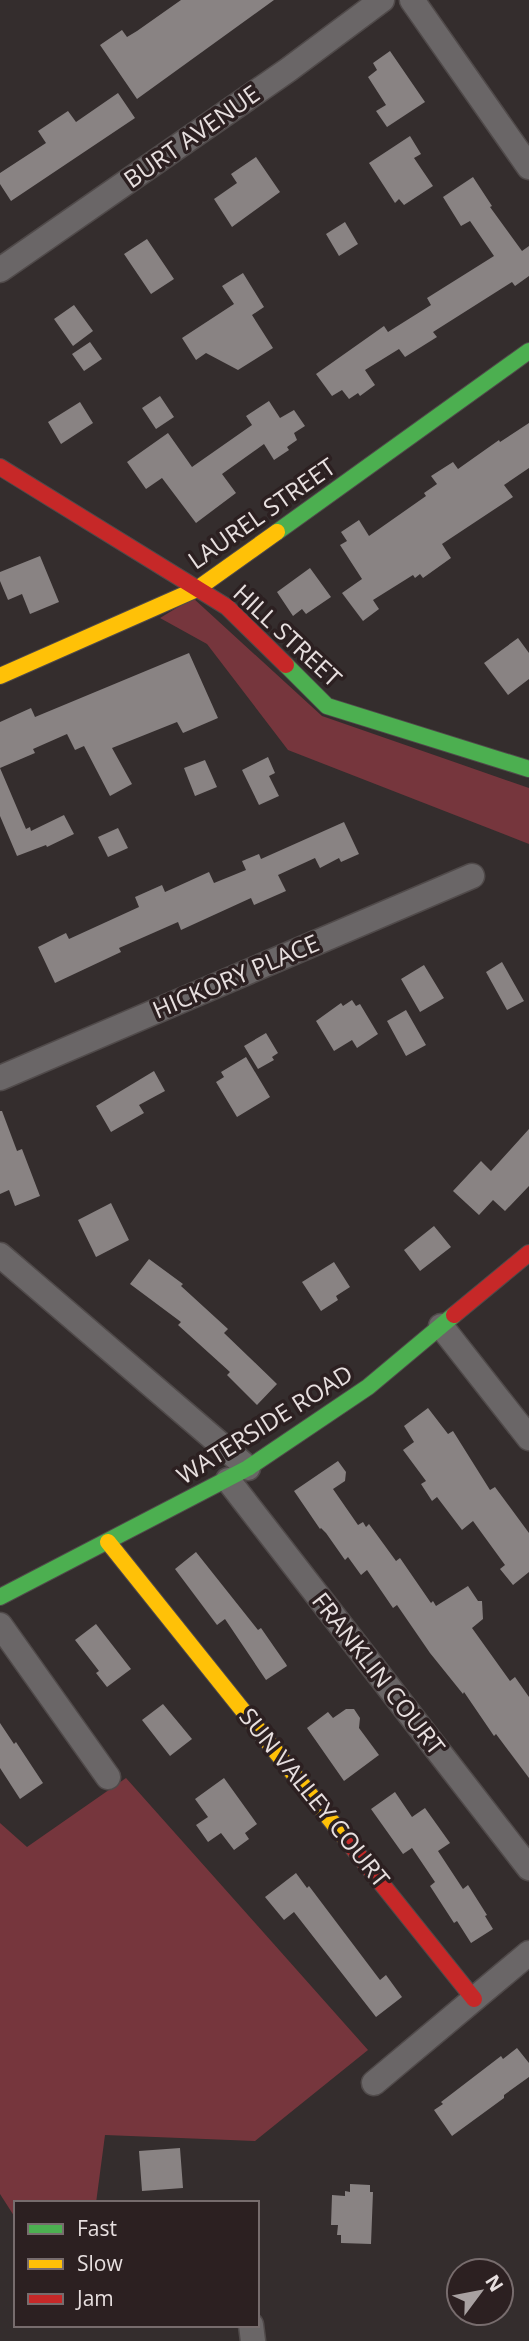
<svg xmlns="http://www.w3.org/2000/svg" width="529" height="2341" viewBox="0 0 529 2341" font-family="'Open Sans',sans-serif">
	<rect width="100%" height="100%" fill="#342d2d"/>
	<!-- green -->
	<path fill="#76363d" d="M193,598L322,716L529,788V844L288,750L207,644L160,618Z
		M126,1778L368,2050L255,2141L105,2135L96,2203H16V2219L0,2194V1823L27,1847Z"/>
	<!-- building -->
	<path fill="#898383" d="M181,0H274L137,99L100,45L122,30L127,37L137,31Z
		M390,51L425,102L387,127L376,111L386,105L368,77L377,70L373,63Z
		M118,93L135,118L11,201L0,184V173L46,143L38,131L68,111L76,122Z
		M410,136L421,154L414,158L433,186L404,205L399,199L395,203L369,163Z
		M256,157L280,192L232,227L214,199L237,183L231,174Z
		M473,177L492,206L490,207L522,251L529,246V276L515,286L512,282L433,332L437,337L405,357L399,349L365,370L375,385L360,396L358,393L349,399L342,390L332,396L316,374L384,326L388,332L431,305L427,298L494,256L470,221L461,226L443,197Z
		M345,222L358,244L339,256L326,234Z
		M147,239L174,279L151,294L124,254Z
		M243,273L264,307L252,315L273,348L238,370L206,353L196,360L182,338L234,304L222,286Z
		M74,305L93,331L73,346L54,319Z
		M90,342L102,359L84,371L72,354Z
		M160,396L174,417L156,429L142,408Z
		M269,401L280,418L294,410L305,426L294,433L297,440L287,447L289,450L274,460L264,444L222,474L236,493L196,523L162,478L146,489L127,462L168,433L192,467L252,425L246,416Z
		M80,402L93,423L61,444L48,422Z
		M529,423V468L504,485L513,497L442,544L451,558L423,578L420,574L415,578L413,575L373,600L379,609L363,621L342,593L362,579L340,545L347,541L341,532L359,520L369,536L426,496L424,493L437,484L431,476L453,462L458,469L499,440L500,442Z
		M40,556L59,602L30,614L22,594L8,600L0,581V572Z
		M310,568L331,597L306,614L302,609L293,616L277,592Z
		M518,638L529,653V679L508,695L484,663Z
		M189,653L218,718L183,733L177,722L112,748L132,784L110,796L84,746L75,750L67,734L33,749L35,753L0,768L26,829L30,827L31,831L64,815L74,834L47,847L46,845L17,856L0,816V722L31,708L35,717Z
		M268,757L275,773L269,776L279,796L259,805L242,770Z
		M205,760L217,787L195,796L184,768Z
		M344,822L359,854L341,862L339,858L320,868L315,858L278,875L286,891L254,905L251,898L181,930L178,922L119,948L121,952L55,983L38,947L66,933L69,939L139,907L135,897L162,885L165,892L209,872L214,883L246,870L242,861L259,854L261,859Z
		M118,828L128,848L108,857L98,837Z
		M502,962L524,1001L507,1010L486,972Z
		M424,965L444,998L420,1012L401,979Z
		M352,1000L356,1006L360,1004L378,1034L357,1048L352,1040L334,1051L316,1021L341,1003L343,1006Z
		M406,1010L426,1045L406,1056L387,1021Z
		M266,1033L278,1053L272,1057L274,1060L258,1069L244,1046Z
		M246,1057L270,1097L237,1117L216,1082L224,1077L221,1072Z
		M154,1071L165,1091L139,1105L144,1113L111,1132L96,1106Z
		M0,1111H2L17,1151L22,1149L40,1196L15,1206L9,1190L0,1194Z
		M529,1129V1186L505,1211L493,1200L479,1215L453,1191L481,1161L491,1171Z
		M111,1203L129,1240L96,1257L78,1220Z
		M434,1226L451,1247L420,1271L404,1250Z
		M149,1259L183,1284L181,1286L228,1329L224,1333L277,1384L257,1405L227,1375L230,1372L178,1325L181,1322L130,1284Z
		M334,1262L350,1287L336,1296L338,1300L321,1311L302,1282Z
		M428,1408L448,1434L453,1431L490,1490L495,1487L529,1533V1572L513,1585L500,1569L505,1565L473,1521L462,1530L437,1497L432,1501L421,1484L426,1481L403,1450L414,1442L404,1426Z
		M338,1461L346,1472L345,1481L333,1489L358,1525L363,1522L366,1527L369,1524L396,1561L400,1558L431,1603L433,1601L436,1606L468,1586L478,1601H482L483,1619L472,1628L510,1681L515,1677L529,1697V1778L496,1734L494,1736L464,1692L463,1694L430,1653L397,1605L393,1608L367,1570L361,1575L348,1557L345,1560L326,1533L321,1528L320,1529L294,1491Z
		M196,1552L258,1630L261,1628L286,1664L287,1666L266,1680L225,1619L217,1625L175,1569Z
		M96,1624L131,1669L107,1687L96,1673L99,1671L75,1640Z
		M163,1704L192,1739L170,1756L142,1720Z
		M346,1709H354L360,1718L359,1728L379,1755L344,1781L307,1728L328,1712L333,1718Z
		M0,1723L14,1744L16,1742L43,1783L20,1799L0,1768Z
		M224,1778L257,1824L245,1833L249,1839L234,1850L221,1833L208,1842L196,1825L208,1817L195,1799Z
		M395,1792L412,1817L425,1808L450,1843L438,1851L463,1889L468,1885L487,1915L485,1916L493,1929L471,1943L457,1921L454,1923L430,1886L435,1882L412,1848L403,1854L371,1809Z
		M296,1873L307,1888L309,1886L380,1980L386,1975L402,1997L376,2017L294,1912L284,1920L265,1897Z
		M517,2048L529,2063V2077L504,2095V2098L452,2136L434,2110L443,2104L441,2102L501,2056L503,2059Z
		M180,2148L183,2188L142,2191L139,2151Z
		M350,2184L370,2185V2192H373L371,2244L341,2243V2235H337L338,2225H331L332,2195L345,2196V2191L350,2192Z"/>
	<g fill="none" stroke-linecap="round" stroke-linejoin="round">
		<!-- street casing -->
		<g stroke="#504a4a" stroke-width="27">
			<path id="street" d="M412,0L529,167
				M0,270L288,70L382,0
				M0,1078L472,876
				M0,1255L248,1468
				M441,1326L529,1438
				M228,1480L529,1868
				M0,1625L108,1777
				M374,2083L529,1953
				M251,2325L253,2341"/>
		</g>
		<!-- fast casing -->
		<g stroke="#504a4a" stroke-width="18">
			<path id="fast" d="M277,532L529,351
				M286,665L327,706L529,769
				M0,1597L248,1468L368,1387L454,1315"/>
		</g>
		<!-- slow casing -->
		<g stroke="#504a4a" stroke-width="18">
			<path id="slow" d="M0,676L197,589L277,532
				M108,1542L349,1843"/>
		</g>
		<!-- jam casing -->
		<g stroke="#504a4a" stroke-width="18">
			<path id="jam" d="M0,467L227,607L286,665
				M454,1315L529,1253
				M349,1843L474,1999"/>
		</g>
		<!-- street -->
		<use href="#street" stroke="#6a6667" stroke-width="24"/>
		<!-- fast -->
		<use href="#fast" stroke="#4caf50" stroke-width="16"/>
		<!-- slow -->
		<use href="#slow" stroke="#ffc107" stroke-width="16"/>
		<!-- jam -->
		<use href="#jam" stroke="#c62828" stroke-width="16"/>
	</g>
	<g text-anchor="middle" stroke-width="7" stroke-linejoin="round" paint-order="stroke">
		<!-- street labels -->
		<g font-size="24" fill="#e7dfdf" stroke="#2c2021">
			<text transform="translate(192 137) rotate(-35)" y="8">BURT AVENUE</text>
			<text transform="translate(262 514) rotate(-35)" y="8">LAUREL STREET</text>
			<text transform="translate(287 636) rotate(43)" y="8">HILL STREET</text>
			<text transform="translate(236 977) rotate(-23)" y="8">HICKORY PLACE</text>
			<text transform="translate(265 1425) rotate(-32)" y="8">WATERSIDE ROAD</text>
			<text transform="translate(378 1674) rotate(52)" y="8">FRANKLIN COURT</text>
			<text transform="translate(314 1798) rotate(51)" y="8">SUN VALLEY COURT</text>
		</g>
	</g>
	<!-- legend -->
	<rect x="14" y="2201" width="245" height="126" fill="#2c2021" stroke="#776c6d" stroke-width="2"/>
	<rect x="28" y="2224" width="35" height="10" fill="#4caf50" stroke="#776c6d" stroke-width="2"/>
	<text x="77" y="2236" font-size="21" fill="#e7dfdf">Fast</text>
	<rect x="28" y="2259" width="35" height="10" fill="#ffc107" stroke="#776c6d" stroke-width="2"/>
	<text x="77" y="2271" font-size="21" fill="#e7dfdf">Slow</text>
	<rect x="28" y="2294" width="35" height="10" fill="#c62828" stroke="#776c6d" stroke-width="2"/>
	<text x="77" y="2306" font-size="21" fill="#e7dfdf">Jam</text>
	<!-- north arrow -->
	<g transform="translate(480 2292) rotate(58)"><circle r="33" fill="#2c2021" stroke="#776c6d" stroke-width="2"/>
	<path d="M0-5L12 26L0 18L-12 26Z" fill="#a8a1a1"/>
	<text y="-10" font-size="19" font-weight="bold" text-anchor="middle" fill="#e7dfdf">N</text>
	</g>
</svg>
